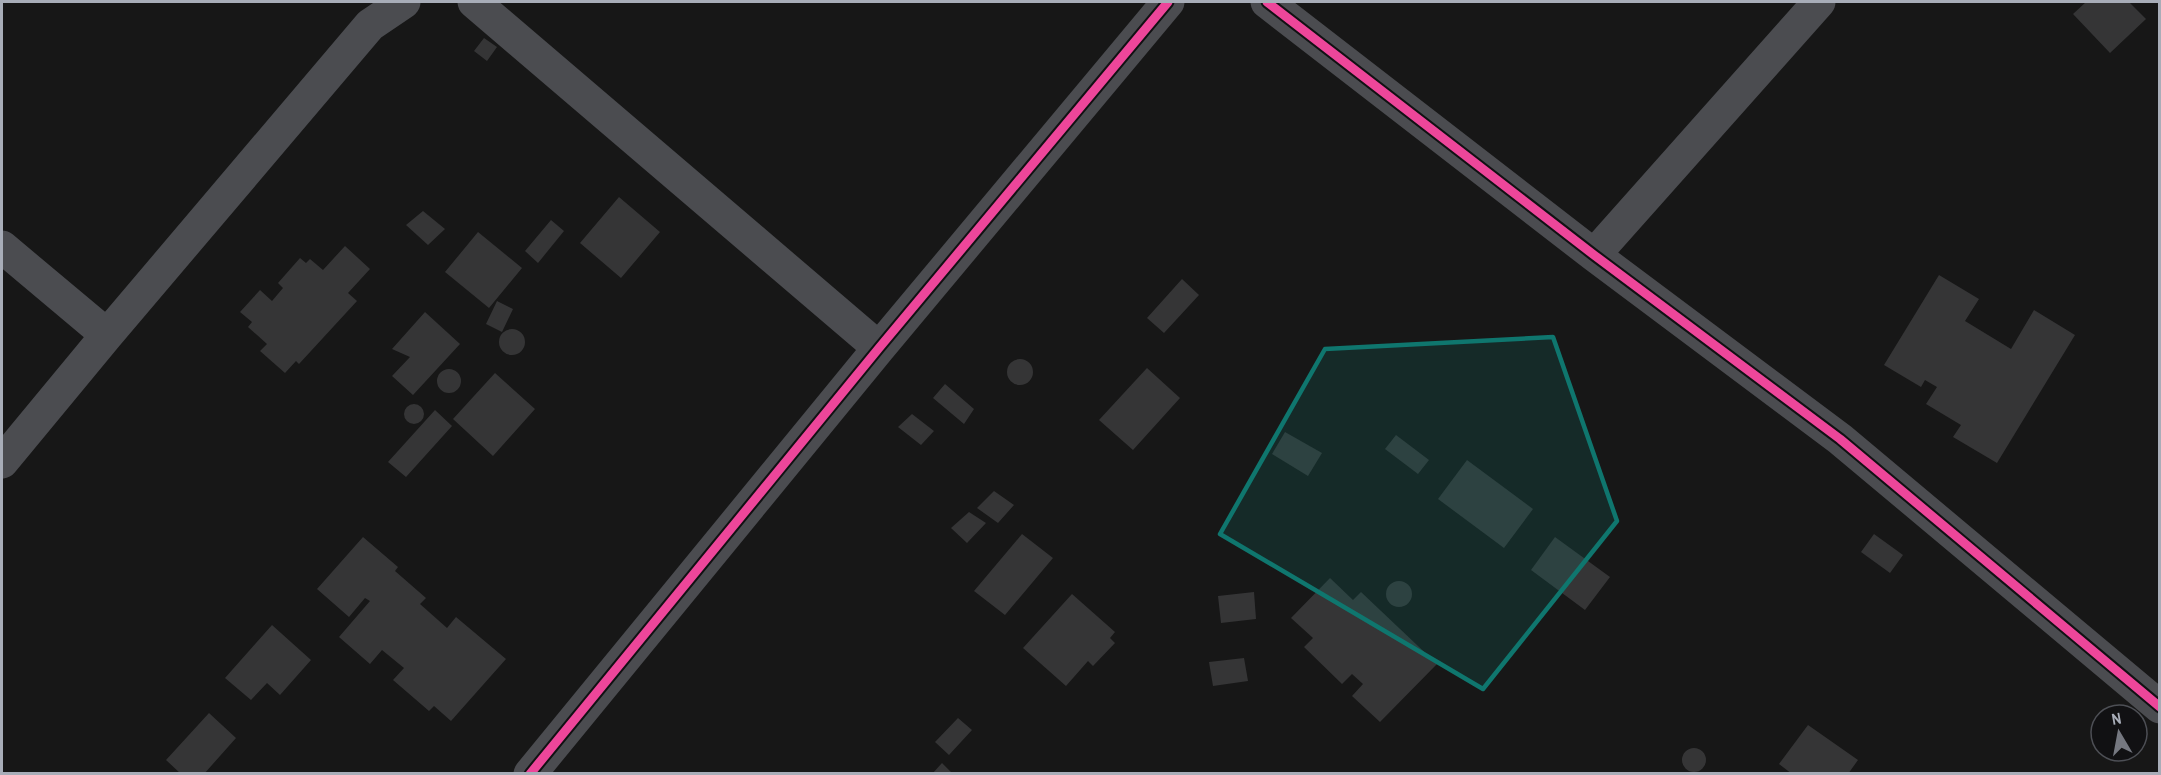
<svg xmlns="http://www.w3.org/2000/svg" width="2161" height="775" viewBox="0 0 2161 775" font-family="'Archivo Narrow',sans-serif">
	<rect width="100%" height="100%" fill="#171717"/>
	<!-- building -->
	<path fill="#353536" d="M2086,2H2132L2130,3L2146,19L2110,53L2073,14Z
		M484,38L497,47L487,61L474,51Z
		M619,197L660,232L621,278L580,243Z
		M423,211L445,229L428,245L406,225Z
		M551,220L564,231L538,263L525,251Z
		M478,232L522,268L489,308L445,272Z
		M345,246L370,269L348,293L357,301L299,364L296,361L285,373L260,351L267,344L248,327L252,322L240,312L260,290L272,301L283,288L278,283L300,258L306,263L310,259L323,270Z
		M1939,275L1979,299L1965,321L2011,349L2034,310L2075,335L1997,463L1953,437L1961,425L1926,404L1937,387L1925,380L1921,387L1884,365Z
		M1182,279L1199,295L1164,333L1147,318Z
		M497,301L513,309L502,332L486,324Z
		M425,312L460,344L413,395L392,376L410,357L392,349Z
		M499 342a13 13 0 1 1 26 0a13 13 0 1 1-26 0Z
		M1007 372a13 13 0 1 1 26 0a13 13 0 1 1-26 0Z
		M1147,368L1180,398L1133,450L1099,420Z
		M437 381a12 12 0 1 1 24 0a12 12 0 1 1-24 0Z
		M495,373L535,409L493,456L453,419Z
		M945,384L974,409L964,424L933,398Z
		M404 414a10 10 0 1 1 20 0a10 10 0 1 1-20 0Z
		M435,410L452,426L406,477L388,462Z
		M912,414L934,431L921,445L898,427Z
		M1285,432L1322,453L1308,476L1272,454Z
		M1396,435L1429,460L1418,474L1385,449Z
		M1467,460L1533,509L1504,548L1438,499Z
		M994,491L1014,505L998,523L977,508Z
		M969,512L986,523L967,543L951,528Z
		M1022,534L1053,558L1005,615L974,591Z
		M1874,534L1903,555L1890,573L1861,552Z
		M363,537L398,567L395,571L426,598L420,604L447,628L456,617L506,659L451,721L434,706L429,711L393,680L404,668L382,650L370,664L339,637L370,601L365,598L349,617L317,589Z
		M1555,537L1610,577L1585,610L1531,570Z
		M1330,578L1353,600L1361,592L1437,664L1380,722L1352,696L1363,684L1352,674L1342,684L1304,647L1313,638L1291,618Z
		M1386 594a13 13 0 1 1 26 0a13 13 0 1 1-26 0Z
		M1254,592L1256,619L1221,623L1218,596Z
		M1072,594L1115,632L1110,638L1115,643L1093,666L1088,661L1066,686L1023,648Z
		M272,625L311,660L280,695L267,683L251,700L225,678Z
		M1244,658L1248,681L1213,686L1209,662Z
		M209,713L236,738L204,774H181L166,760Z
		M958,718L972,730L949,755L935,742Z
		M1808,725L1858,760L1848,774H1792L1779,764Z
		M1682 760a12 12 0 1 1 24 0a12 12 0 1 1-24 0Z
		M942,763L953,774H932Z"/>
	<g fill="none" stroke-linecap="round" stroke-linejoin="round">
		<!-- minor -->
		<path stroke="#4b4c50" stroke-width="33" d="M474,2L879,348
			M1267,2L1594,255L1840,439L2160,707
			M2,247L107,335
			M1594,255L1819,2
			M2,462L107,335L370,25L404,2
			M530,774L879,348L1168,2"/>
		<!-- cycleway casing -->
		<g stroke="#111113" stroke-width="13">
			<path id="cycleway" d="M1267,2L1594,255L1840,439L2160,707
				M530,774L879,348L1168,2"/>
		</g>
		<!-- cycleway -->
		<use href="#cycleway" stroke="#ed469a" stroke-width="9"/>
	</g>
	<!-- marked area -->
	<path fill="#0f766e" fill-opacity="0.2" stroke="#0f766e" stroke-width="4.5" stroke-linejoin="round" d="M1553,337L1617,521L1483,689L1220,534L1325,349Z"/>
	<!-- border -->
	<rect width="2161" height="775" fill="none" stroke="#a8adb8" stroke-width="6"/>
	<!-- north arrow -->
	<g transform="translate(2119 733) rotate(350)"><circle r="28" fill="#111113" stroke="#4d4f55" stroke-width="1.5"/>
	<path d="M0-4.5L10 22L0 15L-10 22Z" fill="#757880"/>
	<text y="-9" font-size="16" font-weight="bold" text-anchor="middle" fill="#a8adb8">N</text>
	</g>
</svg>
